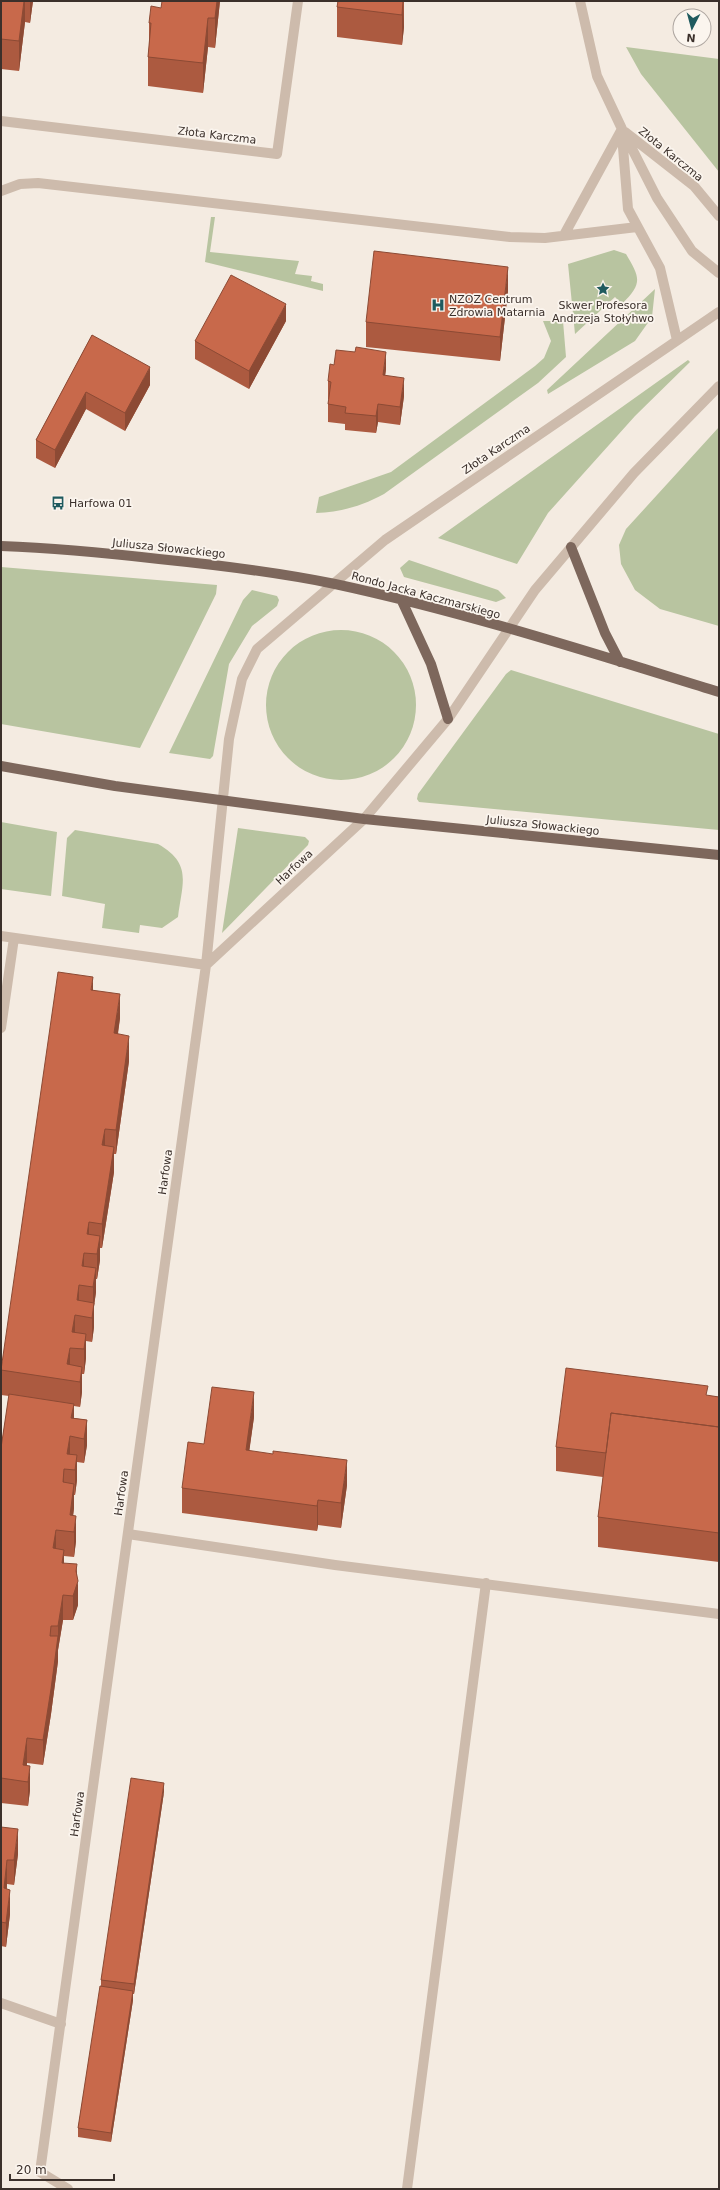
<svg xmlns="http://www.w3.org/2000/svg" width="720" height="2190" viewBox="0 0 720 2190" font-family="'DejaVu Sans',sans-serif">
	<rect width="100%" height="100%" fill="#f4ebe1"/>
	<!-- green -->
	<path fill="#b8c4a0" d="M626,47L719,59V172L641,74Z
		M211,217H215L210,252L299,261L295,274L312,276L311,281L323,284V291L205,262Z
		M614,250L626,254C640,278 643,283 622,304L615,297L575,334L568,264Z
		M655,289L652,317L635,341L548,394L547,390Z
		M543,321H563L566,357L538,383L384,494C362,506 341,512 316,513L319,497L391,472L535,366L544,358L551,341Z
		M688,360L690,362L635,416L548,513L517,564L438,538Z
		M719,427V626L660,609L635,590L621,564L619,545L626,529Z
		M409,560L498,590L506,598L496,602L404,577L400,568Z
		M1,567L217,585L216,594L140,748L1,724Z
		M252,590L277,596L279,600L277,606L252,626L229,664L213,756L210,759L169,753L243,600Z
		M266 705a75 75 0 1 1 150 0a75 75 0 1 1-150 0Z
		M511,670L719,734V830L419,802L417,799L418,794L506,674Z
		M1,822L57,832L51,896L1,889Z
		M238,828L305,837L309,841L308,845L222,933Z
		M75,830L158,844C193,864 182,883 178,917L162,928L140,925L139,933L102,928L105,904L62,896L67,838Z"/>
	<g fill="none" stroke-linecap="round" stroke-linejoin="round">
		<!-- minor -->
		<path stroke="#cdbbac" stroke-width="10" d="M580,1L597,76L622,129L657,198L692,251L719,273
			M1,121L277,154L298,1
			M625,132L694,186L719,216
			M622,135L628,209L660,268L677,340
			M1,191L20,184L38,183L510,237L545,238L637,227
			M564,235L622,129
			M1,936L206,965
			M206,965L364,819L448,719L535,590L634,473L719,386
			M1,1028L14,938
			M128,1534L335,1565L719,1614
			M1,2003L61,2024
			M68,2189L40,2172L206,965L229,739L242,679L257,649L385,540L719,312
			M407,2189L486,1583"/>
		<!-- major -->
		<path stroke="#7d675c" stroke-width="10" d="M1,546C54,548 107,553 159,559C218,565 277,572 335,584C465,612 592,653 719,692
			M571,547L605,633L620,662
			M401,599L431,664L448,719
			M1,766L115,786L364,819L719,855"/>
	</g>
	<!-- wall -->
	<path fill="#ac5a40" d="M1,1H33L30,23L25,22L19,71L1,69Z
		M220,1L215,48L208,47L203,93L148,86V57L149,47V23L161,8Z
		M337,1H404V27L402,45L337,37V7L338,3L337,2Z
		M508,291L500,361L366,347V322Z
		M286,321L249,389L195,359V341Z
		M92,335L150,385L125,431L86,409L55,468L36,458V440Z
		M386,369L385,375L404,396L400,425L378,422L376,433L345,430V424L328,422V404L329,399H328V381Z
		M93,990L120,1018L118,1034L129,1061L116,1154H114V1172L102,1248H100V1260L97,1279H96V1292L94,1306V1327L92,1342L86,1341V1358L84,1374H82V1392L80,1407L74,1406V1418L87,1420V1445L84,1463L77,1462V1480L75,1495H74V1508L73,1516L76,1541L74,1557L64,1556V1563L77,1575L78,1605L73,1620H63L58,1650V1661L51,1714L43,1765L27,1763V1766L30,1790L28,1806L1,1803V1448L9,1396L1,1395V1369Z
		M708,1396L719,1397V1562L598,1547V1517L603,1477L556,1471V1447Z
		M254,1417L249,1451L347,1485L341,1528L318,1525L317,1531L182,1513V1488L204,1444Z
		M164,1792L134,1994H133V2000L111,2142L78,2137V2128L101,1986V1980Z
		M1,1827L18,1854L14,1885L7,1884V1889L10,1914L6,1947L1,1946Z"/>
	<!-- shaded-wall -->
	<path fill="#8c4a34" d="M24,1H25V22L19,71V41Z
		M30,1H33L30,23Z
		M217,1H220L215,48V18Z
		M403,1L404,27L402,45V15Z
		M208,18V47L203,93V63Z
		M508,267V291L500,361V337Z
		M286,304V321L249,389V371Z
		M386,352V369L383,393V375Z
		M150,367V385L125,431V413Z
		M404,378V396L400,425V407Z
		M86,392V409L55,468V450Z
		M378,404V422L376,433V416Z
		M93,977V1002L91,990Z
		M120,994V1018L114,1058V1033Z
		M129,1036V1061L116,1154V1130Z
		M105,1129V1153L102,1145Z
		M114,1147V1172L102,1248V1224Z
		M89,1222V1246L87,1234Z
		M100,1236V1260L97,1279V1254Z
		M84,1253V1278L82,1266Z
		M96,1268V1292L94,1306V1327L92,1342V1318L93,1308V1287Z
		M79,1285V1309L77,1300Z
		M75,1315V1340L72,1332Z
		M86,1334V1358L84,1374V1349Z
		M70,1348V1372L67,1364Z
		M82,1367V1392L80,1407V1382Z
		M254,1392V1417L246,1475V1450Z
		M74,1404V1429L71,1418Z
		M87,1420V1445L84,1463V1439Z
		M70,1436V1460L67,1454Z
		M77,1455V1480L75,1495V1470Z
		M347,1460V1485L341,1528V1503Z
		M64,1469V1493L63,1482Z
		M74,1484V1508L71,1532L70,1515Z
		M318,1500V1525L317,1531V1506Z
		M76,1516V1541L74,1557V1532Z
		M56,1530V1555L53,1548Z
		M64,1550V1574L62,1563Z
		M77,1564V1585L78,1581V1605L73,1620V1596Z
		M63,1595V1620L58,1650V1626Z
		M58,1636V1661L51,1714L43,1765V1740Z
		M27,1738V1763L24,1781L23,1765Z
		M30,1766V1790L28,1806V1782Z
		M164,1783V1792L134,1994V1984Z
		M18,1829V1854L14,1885V1860Z
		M7,1860V1884L4,1913V1888Z
		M10,1890V1914L6,1947V1923Z
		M133,1991V2000L111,2142V2133Z"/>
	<!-- building -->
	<path fill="#c8694b" stroke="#8c4a34" d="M1,1H24L19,41L1,39Z
		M162,1H217L215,18H208L203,63L148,57L151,23H149L151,6L161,8Z
		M338,1H403L402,15L337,7Z
		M374,251L508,267L500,337L366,322Z
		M231,275L286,304L249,371L195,341Z
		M92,335L150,367L125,413L86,392L55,450L36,440Z
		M356,347L386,352L383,375L404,378L400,407L378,404L376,416L345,413L346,407L328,404L331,382L328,381L330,364L334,365L336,350L355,352Z
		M58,972L93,977L91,990L120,994L114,1033L129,1036L116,1130L105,1129L102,1145L114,1147L102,1224L89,1222L87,1234L100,1236L97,1254L84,1253L82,1266L96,1268L93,1287L79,1285L77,1300L94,1303L92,1318L75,1315L72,1332L86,1334L84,1349L70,1348L67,1364L82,1367L80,1382L1,1370Z
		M566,1368L708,1386L706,1395L719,1397V1427L611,1413L606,1453L556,1447Z
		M212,1387L254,1392L246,1450L273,1454V1451L347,1460L341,1503L318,1500L317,1506L182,1488L188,1442L204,1444Z
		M9,1394L74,1404L71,1418L87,1420L84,1439L70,1436L67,1454L77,1455L75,1470L64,1469L63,1482L74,1484L70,1515L76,1516L74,1532L56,1530L53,1548L64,1550L62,1563L77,1564L76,1571L78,1581L73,1596L63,1595L58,1626H51L50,1636H58L51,1689L43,1740L27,1738L23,1765L30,1766L28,1782L1,1778V1448Z
		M611,1413L719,1427V1533L598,1517Z
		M131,1778L164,1783L134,1984L101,1980Z
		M1,1827L18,1829L14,1860H7L4,1888L10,1890L6,1923L1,1922Z
		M100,1986L133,1991L111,2133L78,2128Z"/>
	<!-- icons -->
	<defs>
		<g id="sight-bare" transform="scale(1.08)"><path d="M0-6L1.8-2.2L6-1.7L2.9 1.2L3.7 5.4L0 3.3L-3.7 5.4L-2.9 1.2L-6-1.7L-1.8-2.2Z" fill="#1f5a5e" stroke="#fbf5ee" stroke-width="2.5" paint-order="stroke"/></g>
		<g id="hospital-bare" transform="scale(1.08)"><path d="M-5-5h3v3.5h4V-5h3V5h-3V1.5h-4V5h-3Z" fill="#1f5a5e" stroke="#fbf5ee" stroke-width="2.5" paint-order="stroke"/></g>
		<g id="bus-bare" transform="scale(1.08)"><path d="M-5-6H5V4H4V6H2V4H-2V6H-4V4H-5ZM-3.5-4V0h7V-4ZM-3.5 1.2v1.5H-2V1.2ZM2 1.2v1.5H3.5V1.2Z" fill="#1f5a5e" stroke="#fbf5ee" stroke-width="2.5" paint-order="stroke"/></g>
	</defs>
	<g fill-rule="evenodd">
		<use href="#sight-bare" x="603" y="289"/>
		<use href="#hospital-bare" x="438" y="305"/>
		<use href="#bus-bare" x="58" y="503"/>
	</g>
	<g text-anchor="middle" stroke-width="3.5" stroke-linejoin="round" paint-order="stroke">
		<!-- street labels -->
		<g font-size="11" fill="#3b302b" stroke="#fbf5ee">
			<text transform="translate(217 135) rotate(7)" y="4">Złota Karczma</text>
			<text transform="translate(671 154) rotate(39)" y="4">Złota Karczma</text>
			<text transform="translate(496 449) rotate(-34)" y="4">Złota Karczma</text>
			<text transform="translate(169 548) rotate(6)" y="4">Juliusza Słowackiego</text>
			<text transform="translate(426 595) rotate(15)" y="4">Rondo Jacka Kaczmarskiego</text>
			<text transform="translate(543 825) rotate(6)" y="4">Juliusza Słowackiego</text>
			<text transform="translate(294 867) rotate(-43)" y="4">Harfowa</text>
			<text transform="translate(165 1172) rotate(-82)" y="4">Harfowa</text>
			<text transform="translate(121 1493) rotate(-82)" y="4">Harfowa</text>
			<text transform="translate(77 1814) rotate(-82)" y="4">Harfowa</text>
		</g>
		<!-- poi labels -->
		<g font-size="11" fill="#3b302b" stroke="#fbf5ee" text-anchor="start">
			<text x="449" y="303">NZOZ Centrum<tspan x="449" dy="13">Zdrowia Matarnia</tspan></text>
			<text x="603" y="309" text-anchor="middle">Skwer Profesora<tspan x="603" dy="13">Andrzeja Stołyhwo</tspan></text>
			<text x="69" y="507">Harfowa 01</text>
		</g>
	</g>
	<!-- border -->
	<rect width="720" height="2190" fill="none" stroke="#3b302b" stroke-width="4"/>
	<!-- north arrow -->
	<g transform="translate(692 28) rotate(186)"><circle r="19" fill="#fbf5ee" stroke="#aea6a0"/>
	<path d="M0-3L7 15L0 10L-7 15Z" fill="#1f5a5e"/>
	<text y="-6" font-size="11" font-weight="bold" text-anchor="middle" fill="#3b302b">N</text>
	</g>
	<!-- scale -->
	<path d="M10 2174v6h104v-6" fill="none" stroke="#3b302b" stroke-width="2"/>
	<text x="16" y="2174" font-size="12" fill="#3b302b" stroke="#fbf5ee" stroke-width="3" paint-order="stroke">20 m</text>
</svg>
